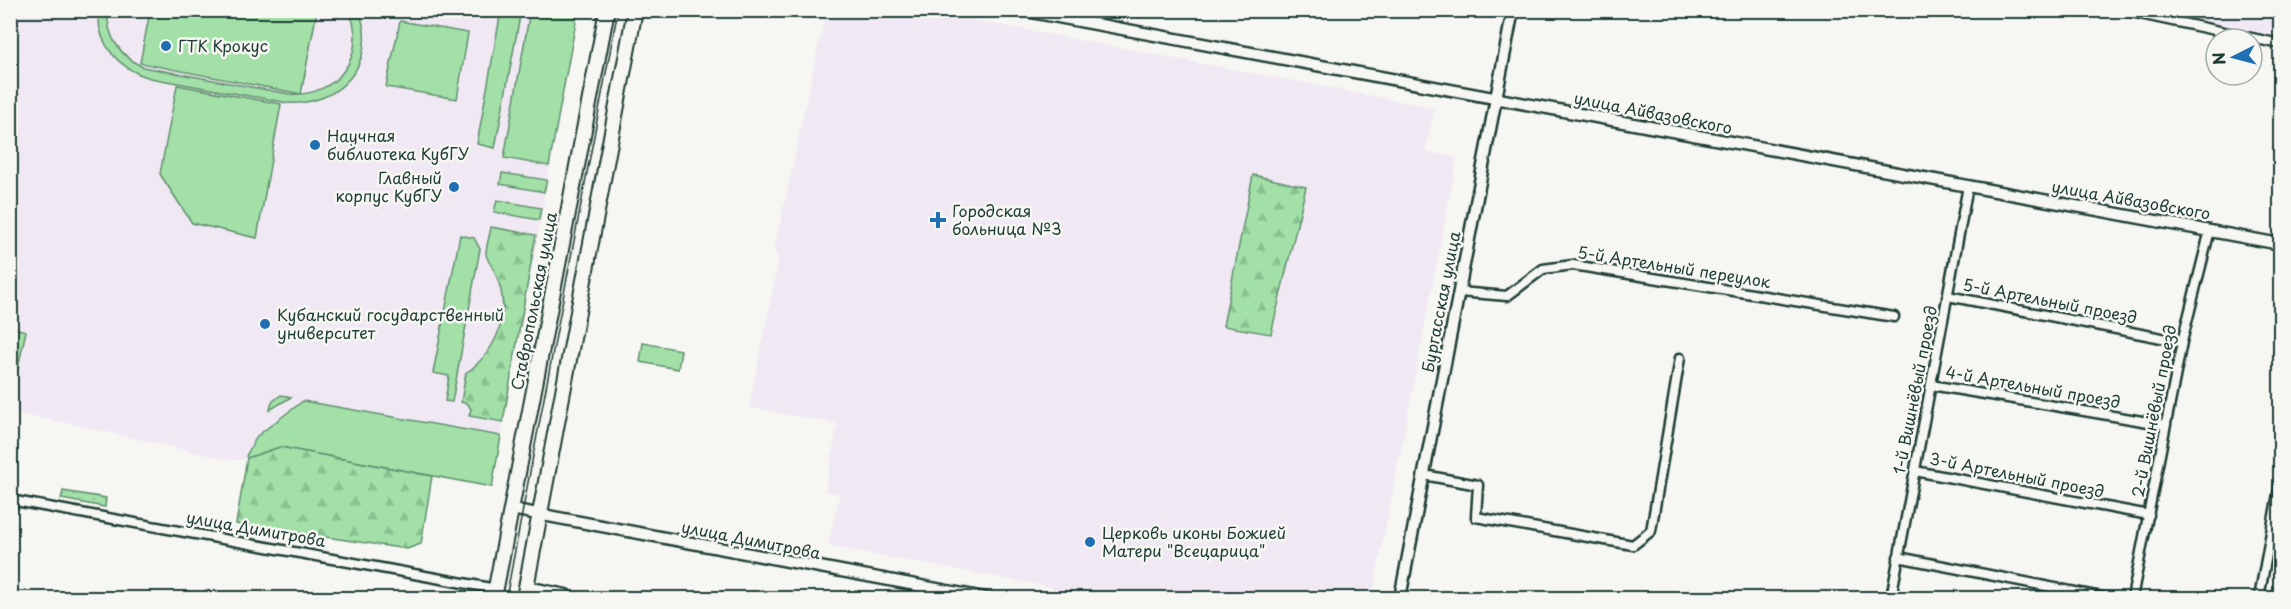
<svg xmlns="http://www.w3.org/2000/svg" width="2291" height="609" viewBox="0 0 2291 609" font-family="'Playpen Sans',sans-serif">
	<defs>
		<pattern id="forest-firs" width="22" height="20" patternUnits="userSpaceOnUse" patternTransform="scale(1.5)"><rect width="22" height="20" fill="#a2e0a8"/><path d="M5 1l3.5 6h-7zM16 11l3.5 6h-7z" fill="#8bc191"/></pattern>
		<pattern id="park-dots" width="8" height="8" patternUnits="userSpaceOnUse" patternTransform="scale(1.5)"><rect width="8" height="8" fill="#a2e0a8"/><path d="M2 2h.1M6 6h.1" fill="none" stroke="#8bc191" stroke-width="1.8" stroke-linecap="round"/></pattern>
	</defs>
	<rect width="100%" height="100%" fill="#f6f6f2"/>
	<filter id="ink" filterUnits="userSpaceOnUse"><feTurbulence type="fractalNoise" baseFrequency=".0167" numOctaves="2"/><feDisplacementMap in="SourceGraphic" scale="12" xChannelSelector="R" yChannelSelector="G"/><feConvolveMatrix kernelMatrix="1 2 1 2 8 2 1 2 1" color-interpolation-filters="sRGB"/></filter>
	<g filter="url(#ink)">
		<!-- built -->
		<path fill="#f0e8f3" d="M17,11H578L492,487L280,447L242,460H230L67,423L11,413L10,40Z
			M826,11H926L1434,108L1425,152L1457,158L1372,598H1084L1055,593L1051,587L828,546L840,494L825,491L838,424L749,407L779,259L774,252Z
			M2155,11H2280V37Z"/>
		<!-- grass -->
		<path fill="#a2e0a8" stroke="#608e6e" stroke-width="1.5" d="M99,11H108C106,36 120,56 143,67L289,94C336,98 369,55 349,11H359C379,62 340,106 288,103L150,78C119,69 96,44 99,11Z
			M150,11H317L301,94L140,63Z
			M501,11H521L495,148L477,144Z
			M530,11H578L549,166L504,158Z
			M400,21L468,33L457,99L386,87Z
			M177,85L281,104L257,238L192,223L160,174Z
			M502,173L547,180L544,192L500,184Z
			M497,200L541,208L539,220L494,212Z
			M460,235L474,238L480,249L452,402L445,401L449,376L433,373Z
			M10,327L26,331L18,368L11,366Z
			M643,343L681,350L678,369L640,362Z
			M281,395L291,397L270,410L272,402Z
			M303,401L501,436L492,487L280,447L247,458L246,456L257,436Z"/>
		<!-- forest -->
		<path fill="url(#forest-firs)" stroke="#608e6e" stroke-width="1.5" d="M1253,175L1306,187L1271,334L1223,326Z
			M491,227L536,235L503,422L469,416L471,409L468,404L461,402L466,373C498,350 512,313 496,275C494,268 487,261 486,254C486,245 490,235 491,227Z
			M280,447L432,476L421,544L407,549L236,524L247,458Z"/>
		<!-- park -->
		<path fill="url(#park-dots)" stroke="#608e6e" stroke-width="1.5" d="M63,491L106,498L105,507L61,499Z"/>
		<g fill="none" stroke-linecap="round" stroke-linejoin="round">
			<!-- minor casing -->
			<g stroke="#1f3d34" stroke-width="13">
				<path id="minor" d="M2121,10L2280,44
					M1459,292L1507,296L1543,269L1573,265L1894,317
					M1948,296L2182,342
					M1931,385L2166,425
					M1915,471L2149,515
					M1424,475L1478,485L1476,517L1633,545L1651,531L1680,358
					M10,500L496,589
					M1898,557L2106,598
					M527,586L566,594L567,598
					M1891,598L1968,186
					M2132,598L2182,342L2210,230
					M2259,598L2280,483"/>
			</g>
			<!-- tertiary casing -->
			<g stroke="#1f3d34" stroke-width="15">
				<path id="tertiary" d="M1020,10L2280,244
					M511,509L985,598
					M1400,598L1513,10"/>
			</g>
			<!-- primary casing -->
			<g stroke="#1f3d34" stroke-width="18">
				<path id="primary" d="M494,598L607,10
					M524,598L635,10"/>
			</g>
			<!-- minor -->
			<use href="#minor" stroke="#f6f6f2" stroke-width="8"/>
			<!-- tertiary -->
			<use href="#tertiary" stroke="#f6f6f2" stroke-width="10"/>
			<!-- primary -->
			<use href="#primary" stroke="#f6f6f2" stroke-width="14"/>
			<!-- tram -->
			<path stroke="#1f3d34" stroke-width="1.5" d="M506,598L618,10"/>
		</g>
	</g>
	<!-- markers -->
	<g fill="#1f6fb2" stroke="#f6f6f2" stroke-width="2">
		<circle cx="166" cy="46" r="6"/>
		<circle cx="315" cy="145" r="6"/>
		<circle cx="454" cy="187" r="6"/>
		<path d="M935 211h6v6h6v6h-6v6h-6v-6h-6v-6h6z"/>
		<circle cx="265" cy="324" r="6"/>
		<circle cx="1090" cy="542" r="6"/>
	</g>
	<g text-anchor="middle" stroke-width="5" stroke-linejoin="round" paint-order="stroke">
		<!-- poi labels -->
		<g font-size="16" fill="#1f3d34" stroke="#f6f6f2" text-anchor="start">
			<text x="178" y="52">ГТК Крокус</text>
			<text x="327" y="142">Научная<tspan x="327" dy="18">библиотека КубГУ</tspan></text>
			<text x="442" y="184" text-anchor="end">Главный<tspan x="442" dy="18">корпус КубГУ</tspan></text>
			<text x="952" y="217">Городская<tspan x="952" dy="18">больница №3</tspan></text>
			<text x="277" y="321">Кубанский государственный<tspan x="277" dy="18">университет</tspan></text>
			<text x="1102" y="539">Церковь иконы Божией<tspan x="1102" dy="18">Матери "Всецарица"</tspan></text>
		</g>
		<!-- street labels -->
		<g font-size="16" fill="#1f3d34" stroke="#f6f6f2">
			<text transform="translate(1653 113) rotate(11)" y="6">улица Айвазовского</text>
			<text transform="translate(2131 200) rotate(10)" y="6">улица Айвазовского</text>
			<text transform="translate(1674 267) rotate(9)" y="6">5-й Артельный переулок</text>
			<text transform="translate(534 301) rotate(-79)" y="6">Ставропольская улица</text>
			<text transform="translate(2050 301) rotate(11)" y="6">5-й Артельный проезд</text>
			<text transform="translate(1441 302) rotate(-79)" y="6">Бургасская улица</text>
			<text transform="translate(2033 387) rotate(10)" y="6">4-й Артельный проезд</text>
			<text transform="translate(1915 390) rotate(-79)" y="6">1-й Вишнёвый проезд</text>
			<text transform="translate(2154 411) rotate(-79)" y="6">2-й Вишнёвый проезд</text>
			<text transform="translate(2017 475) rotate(11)" y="6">3-й Артельный проезд</text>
			<text transform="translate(256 529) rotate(10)" y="6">улица Димитрова</text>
			<text transform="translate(751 540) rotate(11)" y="6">улица Димитрова</text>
		</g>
	</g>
	<!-- margin -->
	<rect width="2291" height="609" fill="none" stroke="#f6f6f2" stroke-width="36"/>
	<rect x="18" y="18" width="2255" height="573" fill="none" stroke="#1f3d34" stroke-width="2" filter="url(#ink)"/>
	<!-- north arrow -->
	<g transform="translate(2234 57) rotate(264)"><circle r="28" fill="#f6f6f2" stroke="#a0aca6" stroke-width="1.5"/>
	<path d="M0-4.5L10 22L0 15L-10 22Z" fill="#1f6fb2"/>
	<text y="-9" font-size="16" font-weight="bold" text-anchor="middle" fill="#1f3d34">N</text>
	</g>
</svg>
